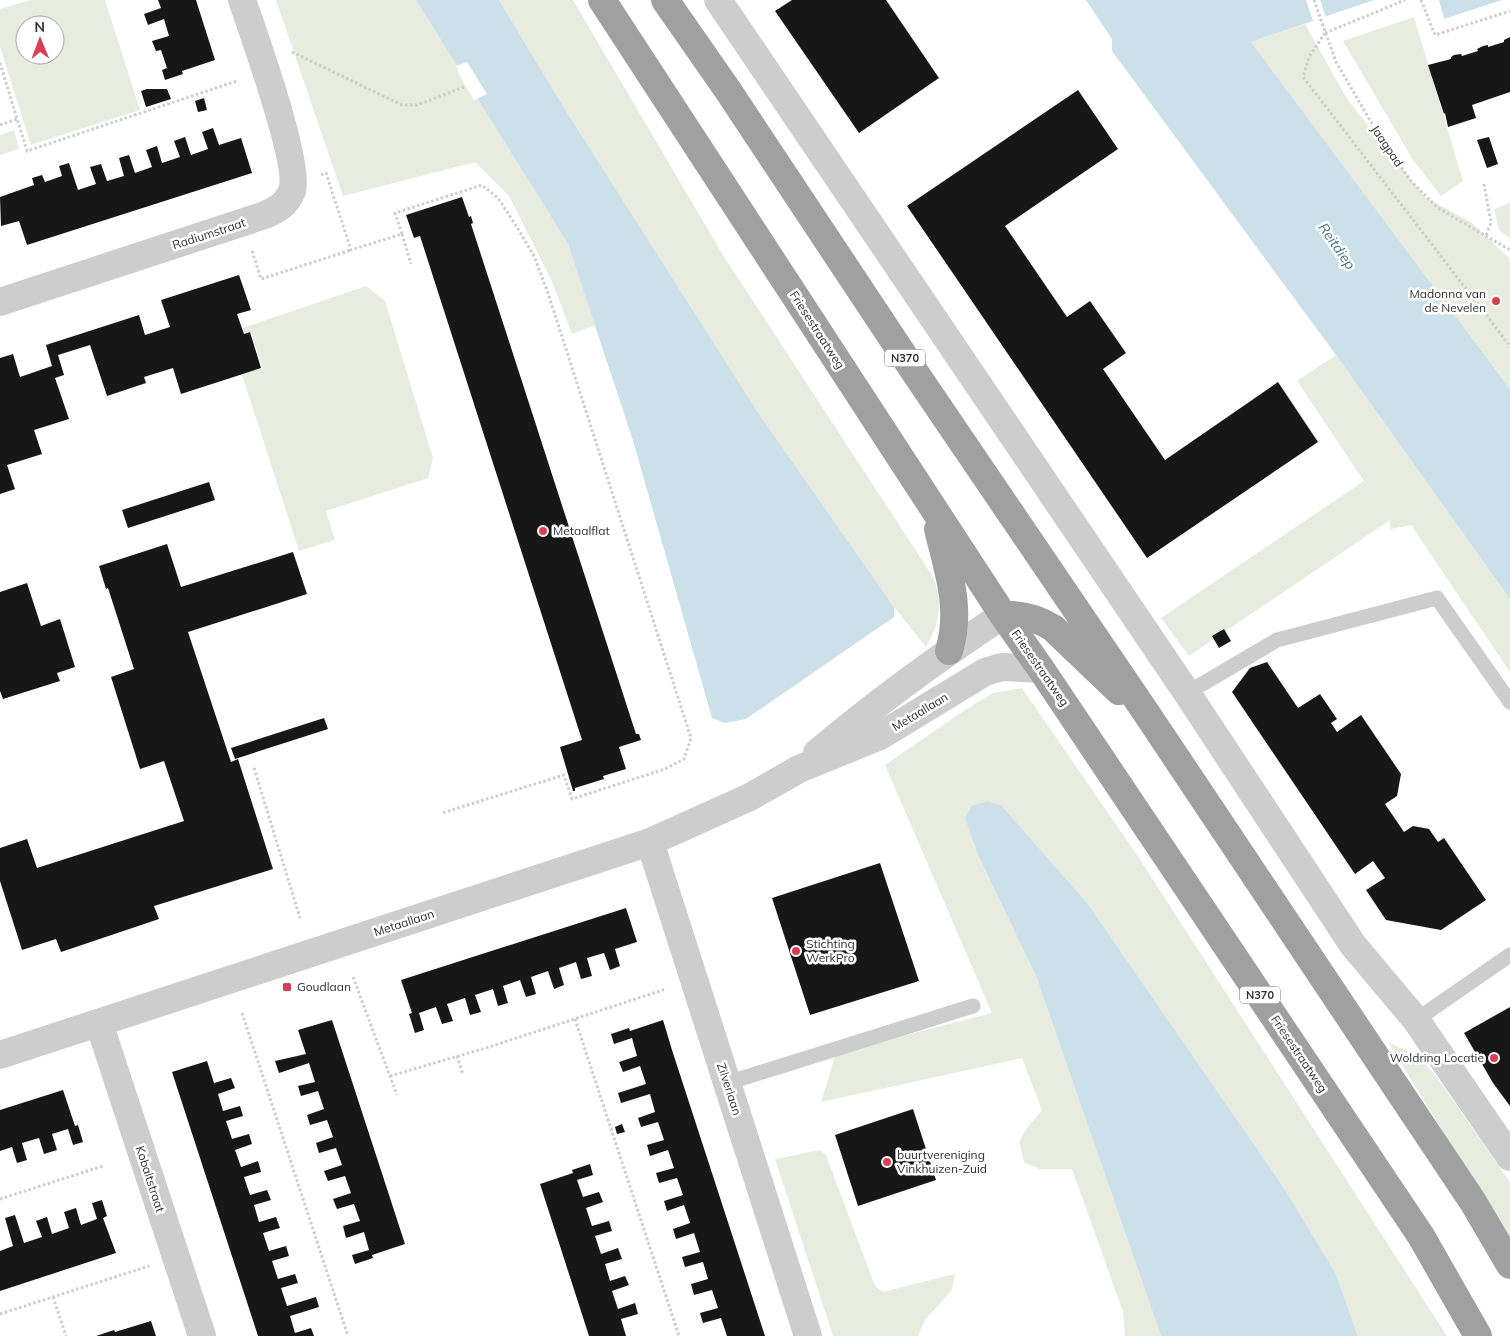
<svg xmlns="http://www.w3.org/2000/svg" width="1510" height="1336" viewBox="0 0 1510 1336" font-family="Mulish,sans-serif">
	<rect width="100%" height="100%" fill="#fff"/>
	<!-- green -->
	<path fill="#e7ecdf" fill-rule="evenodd" d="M30,0H105L140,110L31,145L0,47V9ZM25,25H55V55H25Z
		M276,0H416L568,244L595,325L572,334L551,279L509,196L475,162L343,196Z
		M499,0H573L723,255L933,577C943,602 940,624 926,647L894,607L759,414L566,111Z
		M1414,17L1463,181L1441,196L1413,160L1343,41Z
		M1305,24L1347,99L1425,197L1472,223L1510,259V389L1251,42Z
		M14,130L19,149L0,155V135Z
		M1510,203V238L1499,230L1494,209Z
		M366,286L385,301L433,458L428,478L326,511L335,540L299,551L242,375L263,368L251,332L245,334L243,328Z
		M1336,355L1510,599V672L1411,525L1390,529V520L1189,656L1161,618L1364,481L1297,381Z
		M1022,688L1139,858L1447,1336H1358L1335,1272L1284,1188L1088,904L1001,805L987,801L971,806L965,819L978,855L1036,976L1161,1336H1125L1123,1312L1072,1169H1039L1024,1162L1019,1142L1026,1129L1042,1110L1022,1058L821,1102L836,1053L992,1013L885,765L965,710L993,693Z
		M1388,1042L1419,1057L1436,1076L1510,1182V1241Z
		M820,1150L826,1155L875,1286L883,1292L955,1274L952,1290L925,1320L918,1336H833L775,1159Z"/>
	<!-- water -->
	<path fill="#cce0ea" d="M416,0H499L566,111L759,414L894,607V617L746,719L725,723L712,718L634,444L568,244Z
		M1086,0H1374L1251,42L1510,389V599L1336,355L1112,51V39Z
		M1439,0H1502L1444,19Z
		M987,801L1001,805L1088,904L1284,1188L1335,1272L1358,1336H1161L1036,976L978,855L965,819L971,806Z"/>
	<!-- pier -->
	<path fill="#fff" d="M1306,0H1320L1326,17L1313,21Z
		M467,62L487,94L474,100L460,77L456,66Z"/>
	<!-- building -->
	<path fill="#171717" d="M158,0H196L215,60L182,71L183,74L165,80L162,70L167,68L161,50L156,51L152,41L169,36L164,19L148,25L144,14L161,8Z
		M792,0H886L939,78L859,133L775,11Z
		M1510,37V92L1472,105L1476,118L1448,127L1445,113L1444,114L1428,65L1451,59V57L1454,55L1461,54L1462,56L1478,51L1477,49L1483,46L1488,45V47L1504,42V40Z
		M147,89H167L171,99L146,107L141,91Z
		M1078,90L1118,149L1005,226L1067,317L1090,301L1126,353L1103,369L1165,460L1278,382L1318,442L1147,558L907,206Z
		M204,98L207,110L198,112L195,101Z
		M213,128L219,145L241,138L252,173L27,245L19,221L1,226L0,197L34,185L32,178L42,175L45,182L62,176L59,166L69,163L78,190L96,184L90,167L101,164L107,181L124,176L119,158L129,155L135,173L152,167L146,150L157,146L162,163L180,157L174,141L185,137L191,155L208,149L202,132Z
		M1489,137L1498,164L1487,168L1477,140Z
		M462,197L469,217L471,216L473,223L471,224L636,734H639L641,740L619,747L626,769L603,776L604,779L575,788V791H573L560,747L582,740L420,236L414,238L406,215Z
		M239,275L251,310L237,314L244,334L250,332L261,368L181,394L173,368L144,377L146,383L107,396L90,345L58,355L64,375L55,378L69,419L34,430L42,454L7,465L15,489L0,494V358L13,354L20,377L52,366L46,345L139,315L145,335L170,327L161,300Z
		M209,482L215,500L128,528L122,510Z
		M167,544L181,587L293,552L307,594L188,632L231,762L238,759L273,869L154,906L159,919L61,952L56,939L22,950L0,881V848L27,839L37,868L184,821L164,761L140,769L111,677L134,669L108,588L106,589L99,566Z
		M27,583L41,626L60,619L75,667L57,673L60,681L3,699L0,691V592Z
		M1224,629L1231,641L1219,648L1212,636Z
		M1267,662L1298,708L1320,694L1337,719L1331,723L1337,732L1361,715L1401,774L1397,796L1385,804L1404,832L1413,826L1429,829L1438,842L1444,838L1486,900L1441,930L1386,920L1366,890L1385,878L1373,861L1355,874L1232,692L1250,668Z
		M324,718L328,729L235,759L231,748Z
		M880,863L919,981L810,1015L772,898Z
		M626,908L637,942L615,949L620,966L610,970L604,953L587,958L592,976L581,979L576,962L559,968L564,985L554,989L548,971L531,977L536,994L526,997L520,980L503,986L508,1003L498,1006L493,989L475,995L481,1012L470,1015L465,998L447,1004L453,1021L442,1024L436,1007L419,1013L424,1030L415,1033L409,1014L412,1013L401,980Z
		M1510,1007V1106L1493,1083L1464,1033Z
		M332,1020L405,1244L372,1255L373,1258L355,1264L352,1255L369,1250L364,1232L346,1238L343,1226L360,1221L354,1204L337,1209L333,1199L351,1193L345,1176L328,1181L324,1171L342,1165L336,1148L319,1153L316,1143L333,1137L327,1120L310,1125L307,1115L324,1109L318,1091L301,1096L298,1086L315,1082L309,1063L279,1073L275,1061L306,1054L298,1030Z
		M663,1020L672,1050L765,1336H727L721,1318L703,1323L700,1313L718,1308L712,1290L694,1295L691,1284L708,1279L703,1262L685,1267L682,1257L700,1252L694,1233L676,1239L673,1229L690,1223L684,1205L667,1211L664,1201L683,1195L677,1178L659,1183L656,1173L674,1168L668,1150L650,1156L647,1145L664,1140L658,1122L641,1127L638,1118L655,1112L650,1094L621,1103L618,1093L646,1084L640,1066L623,1072L619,1062L637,1056L632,1038L614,1044L611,1034L629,1028L630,1031Z
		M207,1061L214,1083L231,1078L235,1088L218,1094L223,1111L240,1106L243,1116L226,1121L232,1139L249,1134L252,1144L235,1150L241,1167L258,1161L261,1172L244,1177L250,1195L267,1190L271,1200L254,1205L259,1222L276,1217L280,1228L263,1233L269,1251L286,1246L289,1256L272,1261L278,1279L295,1274L298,1283L281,1288L287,1306L316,1297L319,1307L290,1316L295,1333L311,1328L314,1336H258L172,1072Z
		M63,1090L75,1126L78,1125L83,1142L73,1145L68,1129L52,1134L57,1150L44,1154L39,1138L22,1143L27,1160L17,1163L12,1147L0,1151V1110Z
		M913,1109L936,1180L858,1206L835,1135Z
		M622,1124L625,1132L617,1134L615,1127Z
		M590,1164L593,1175L577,1180L583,1197L599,1192L603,1202L586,1208L592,1226L609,1221L612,1231L595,1236L601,1254L618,1248L622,1259L605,1264L610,1281L625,1276L629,1285L612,1291L618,1309L635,1303L638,1314L621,1319L626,1336H589L540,1184L573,1173L572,1170Z
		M102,1200L107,1216L103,1218L116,1253L0,1291V1251L13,1246L5,1218L15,1215L24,1243L42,1237L36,1221L47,1217L52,1234L69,1228L64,1212L76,1208L81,1225L97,1219L92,1203Z
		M151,1321L156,1336H96L114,1330L115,1332Z"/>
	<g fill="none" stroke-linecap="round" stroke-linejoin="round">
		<!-- path -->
		<path stroke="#cdcdcd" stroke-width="3" stroke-dasharray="2.5 2.5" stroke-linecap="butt" d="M1314,0L1336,62L1378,134L1411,181L1438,208L1510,250
			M1421,0L1435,35L1510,11
			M1325,33L1309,57L1303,77L1510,346
			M1325,33L1405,0
			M292,52L402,105H417L464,87
			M0,63L27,151L237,81
			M0,125L17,119
			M321,175L326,173L351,250L402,234L395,213L482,185L498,198L517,227L534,256L548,293L691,738L684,759L665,769L572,799L564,775L442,813
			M1484,184L1491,222L1486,236
			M402,234L411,264
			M252,251L261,279L351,250
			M254,768L300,918
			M353,977L397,1095
			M242,1013L348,1336
			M575,1019L679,1336
			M457,1056L463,1075
			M390,1076L489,1047L666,989
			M0,1199L103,1166
			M53,1297L66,1336
			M0,1314L149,1266"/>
		<!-- service -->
		<path stroke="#cdcdcd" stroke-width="15" d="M1187,693L1277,640L1437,598L1510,702
			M1416,1020L1510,955
			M727,1083L973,1006"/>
		<!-- minor -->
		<path stroke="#cdcdcd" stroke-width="28" d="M718,0L1187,693L1353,945L1416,1020L1510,1157
			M0,302L265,215C278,209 286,205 292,191C301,166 253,32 242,0
			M650,842L808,1336
			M99,1023L202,1336"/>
		<!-- tertiary -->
		<path stroke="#cdcdcd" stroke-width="28" d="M817,753C876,703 938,658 1003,615
			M0,1055L650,842L750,797L799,769L880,736L985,672L1002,667L1041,669"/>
		<!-- trunk -->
		<path stroke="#a0a0a0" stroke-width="28" d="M602,0L1003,615L1041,669L1421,1236L1478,1336
			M665,0L727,89L916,374L1147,714L1473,1202L1510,1265
			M938,529C948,571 962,608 949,651
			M1003,615C1022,614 1037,618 1053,628L1119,691"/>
	</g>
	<!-- markers -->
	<g fill="#d93f54" stroke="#fff" stroke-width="2">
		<circle cx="1496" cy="301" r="5"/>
		<circle cx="543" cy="531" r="5"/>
		<circle cx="796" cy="951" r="5"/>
		<rect x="282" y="982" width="10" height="10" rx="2.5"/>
		<circle cx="1494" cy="1058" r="5"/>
		<circle cx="887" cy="1162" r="5"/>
	</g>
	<g text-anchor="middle" stroke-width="5" stroke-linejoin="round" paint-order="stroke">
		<!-- shield labels -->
		<g fill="#fff" stroke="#6e6e6e" stroke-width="1">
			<rect x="885" y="349.5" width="40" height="17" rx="4"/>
			<rect x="1240" y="986.5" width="40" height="17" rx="4"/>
		</g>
		<g font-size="11" font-weight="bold" fill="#303030">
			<text x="905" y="362">N370</text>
			<text x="1260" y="999">N370</text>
		</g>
		<!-- street labels -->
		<g font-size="12" fill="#303030" stroke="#fff">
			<text transform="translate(1387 146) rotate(56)" y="4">Jaagpad</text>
			<text transform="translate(209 234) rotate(-18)" y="4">Radiumstraat</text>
			<text transform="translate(817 330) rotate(57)" y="4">Friesestraatweg</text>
			<text transform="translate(1040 668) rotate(55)" y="4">Friesestraatweg</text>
			<text transform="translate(920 712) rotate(-31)" y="4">Metaallaan</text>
			<text transform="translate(404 923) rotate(-18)" y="4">Metaallaan</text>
			<text transform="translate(1299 1054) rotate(56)" y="4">Friesestraatweg</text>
			<text transform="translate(729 1089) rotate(72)" y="4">Zilverlaan</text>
			<text transform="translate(150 1179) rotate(72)" y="4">Kobaltstraat</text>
		</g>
		<!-- poi labels -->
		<g font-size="12" fill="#303030" stroke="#fff" text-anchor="start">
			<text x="1486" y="298" text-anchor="end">Madonna van<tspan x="1486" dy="14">de Nevelen</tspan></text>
			<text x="553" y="535">Metaalflat</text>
			<text x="806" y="948">Stichting<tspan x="806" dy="14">WerkPro</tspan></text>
			<text x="297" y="991">Goudlaan</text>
			<text x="1484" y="1062" text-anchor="end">Woldring Locatie</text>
			<text x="897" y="1159">buurtvereniging<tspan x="897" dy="14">Vinkhuizen-Zuid</tspan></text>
		</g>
		<!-- water labels -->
		<g font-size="14" font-style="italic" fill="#43758d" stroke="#fff">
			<text transform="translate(1337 246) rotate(55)" y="5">Reitdiep</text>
		</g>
	</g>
	<!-- north arrow -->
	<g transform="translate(40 40) rotate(359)"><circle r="24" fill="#ffffff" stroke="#acacac"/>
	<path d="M0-4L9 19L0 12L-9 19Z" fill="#d93f54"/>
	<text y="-8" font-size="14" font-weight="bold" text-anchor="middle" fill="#303030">N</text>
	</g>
</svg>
